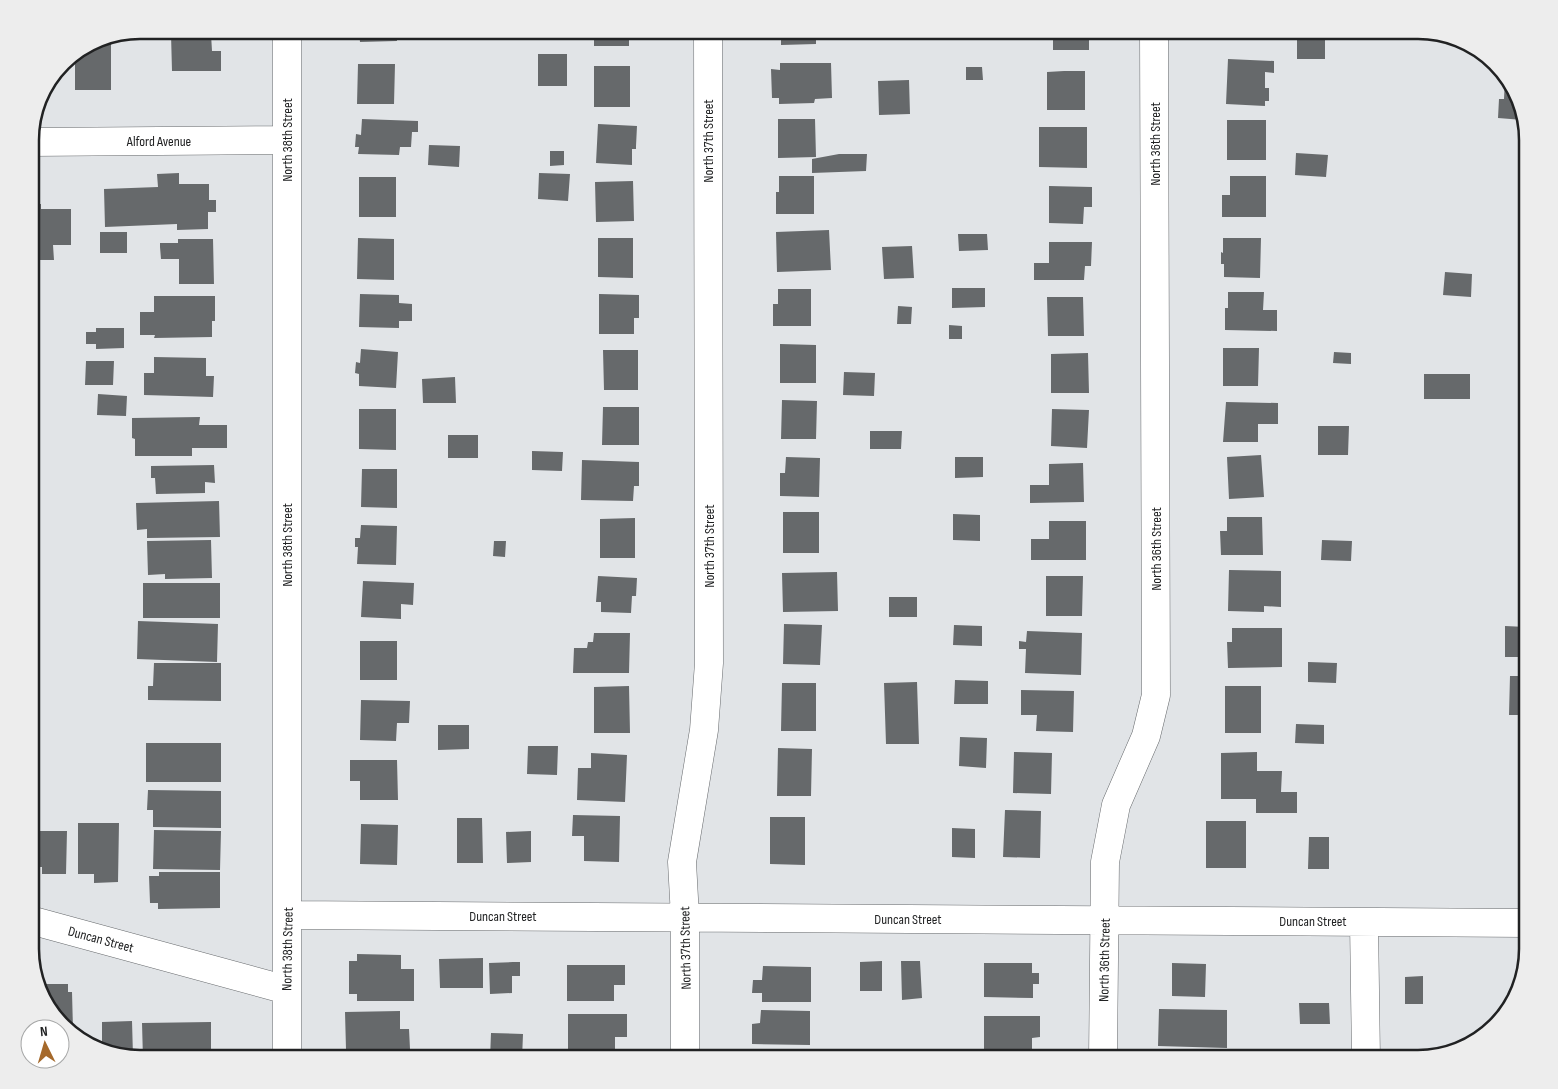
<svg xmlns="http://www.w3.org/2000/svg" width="1558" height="1089" viewBox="0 0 1558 1089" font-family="'Sofia Sans Condensed',sans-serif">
	<rect width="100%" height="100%" fill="#e1e4e7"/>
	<!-- building -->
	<path fill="#66696b" d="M359,30H396L397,41L360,42Z
		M594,30H629V46H594Z
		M781,30H816V44L781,45Z
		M1053,30H1089V50H1053Z
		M1224,30H1262V39L1224,38Z
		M171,34H211L212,51H221V71H172Z
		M1297,35H1325V59H1297Z
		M111,36V90H75V53L98,38Z
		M538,54H567V86H538Z
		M1228,59L1274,61V73L1265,72V88H1269V101H1265V106L1226,104Z
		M780,63H831L832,98L815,99L814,103L779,104V98H772L771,69L780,70Z
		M358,64H395L394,104H357Z
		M594,66H630V107H594Z
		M966,67H982L983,80H966Z
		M1064,71H1085V110H1047V72Z
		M1505,78L1517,91L1523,120L1498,118L1499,99H1504Z
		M909,80L910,114L879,115L878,81Z
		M362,119L418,121V132H412L411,147H400L399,155L358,154L359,147H355L356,134L361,135Z
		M778,119H815L816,157L778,158Z
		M1227,120H1266V160H1227Z
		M598,124L637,126L636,146V149H632V165L596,163Z
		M1039,127H1087V168L1039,167Z
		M429,145L460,146L459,167L428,165Z
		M550,151H564V165L550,166Z
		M1296,153L1328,155L1326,177L1295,175Z
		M839,154H867L866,171L812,173V159Z
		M179,173V184H209V200H216V212H208V229L177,230V224L105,227L104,189L158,187L157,174Z
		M539,173L570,174L568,201L538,199Z
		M779,176H814V214H776V192H779Z
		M1230,176H1266V217H1222V195H1230Z
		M359,177H396V217H359Z
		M633,181L634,221L596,222L595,182Z
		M1049,186L1092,187V207H1084L1083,224L1049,223Z
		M30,204H41V209H71V245H53L54,260H30Z
		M829,230L831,270L777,272L776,232Z
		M100,232H127V253H100Z
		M958,234H987L988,250L959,251Z
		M358,238L394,239V280L357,279Z
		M598,238H633V278L598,277Z
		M1223,238H1261L1260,278L1224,277V264H1221V252L1223,253Z
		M178,239H213L214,284H179V259H161L160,247V243H178Z
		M1049,242H1092L1091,266H1085L1084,280H1034V263H1049Z
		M912,246L914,278L884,279L882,247Z
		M1445,272L1472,274L1471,297L1443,295Z
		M952,288H985V307L952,308Z
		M778,289H811V326H773V304H778Z
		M1228,292H1264L1263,310H1277V331L1225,330V308H1228Z
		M360,294L399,295V303L412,304V321H399V328L359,327Z
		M599,294L639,295V318H634V334H599Z
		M154,296H215V321H212V337L154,338L155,335H140V312H154Z
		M1047,297H1083L1084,336H1048Z
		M898,306L912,307L911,324H897Z
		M949,325L962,326V339H949Z
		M96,328H124V348L96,349V344H86V332H96Z
		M780,344L816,345V383H780Z
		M1223,348H1259L1258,386H1223Z
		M361,349L398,352L396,388L359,386V374L355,373L356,362L360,363Z
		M603,350H638V390H604Z
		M1334,352L1351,353V364L1333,363Z
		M1088,353L1089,393H1051V354Z
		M154,357L206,358V376H214L213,397L144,395V373H154Z
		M86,361H114L113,385H85Z
		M1522,371H1528V413H1523Z
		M844,372L875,373L874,396L843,395Z
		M1424,374H1470V399H1424Z
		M455,377L456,403H423L422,379Z
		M98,394L127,396L126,416L97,415Z
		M782,400L817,401L816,439H781Z
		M1226,402L1278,403V424H1258V442H1223Z
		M603,407H639V445H602Z
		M359,409H396V450L359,449Z
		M1052,409L1089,410L1087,448L1051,446Z
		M200,417L199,425H227V448H192V456H135V439L132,438V418Z
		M1528,419V430H1518V420Z
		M1318,426H1349L1348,455H1318Z
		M870,431H902L901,449H870Z
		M448,435H478V458H448Z
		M532,451L563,452L562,471L532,470Z
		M1261,455L1264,497L1229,499L1227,457Z
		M786,457L820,458L819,497L780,496V473H785Z
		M955,457H983V477L955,478Z
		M582,460L639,462V486H634L633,501L581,500Z
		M1083,463L1084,502L1030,503V485H1049V464Z
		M214,465L215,483L205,482V493L156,494L155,478H151V466Z
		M362,469H397V508L361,507Z
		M1526,498H1528V536H1526Z
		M219,501L220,537L147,538V529L137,530L136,503Z
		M783,512H819V553H783Z
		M953,514L980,515V541L953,540Z
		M1227,517H1262L1263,555H1221L1220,531H1227Z
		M635,518V558H600V519Z
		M1049,521H1086V560H1031V539H1049Z
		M361,525L397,526L396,565L357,564L358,547H355V538H360Z
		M211,540L212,578L165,579V574L148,575L147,541Z
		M1322,540L1352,541L1351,561L1321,560Z
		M494,541H506L505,557L493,556Z
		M1229,570L1281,571V607L1264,606V612L1228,611Z
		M837,572L838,611L783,612L782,573Z
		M598,576L637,578L636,596H632L631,613L601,612V602H596Z
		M1046,576H1083L1082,616H1046Z
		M363,581L414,583L413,605L401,604V619L361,617Z
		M1526,581H1528V614H1526Z
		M143,583H220V618H143Z
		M889,597H917V617H889Z
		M138,621L218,624L217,662L137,659Z
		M784,624L822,625L820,665L783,664Z
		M954,625L982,626V646L953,645Z
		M1505,626L1528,627V657H1505Z
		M1232,628H1282V667L1228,668L1227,642H1232Z
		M1027,631L1082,633L1081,675L1025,673L1026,649H1019V641L1026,642Z
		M594,633H630L629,673H573L574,648H587L588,642H593Z
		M360,641H397V680H360Z
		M1308,662L1337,663L1336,683L1308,682Z
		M154,663H221V701L148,700V686H153Z
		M1510,676H1528V715H1509Z
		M955,680L988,681V704H954Z
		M917,682L919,744H886L884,683Z
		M782,683H816V731H781Z
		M629,686L630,733H594V687Z
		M1225,686H1261V733H1225Z
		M1021,690L1074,691L1073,732L1036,731L1037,715H1021Z
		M361,700L410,701L409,723H397L396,741L360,740Z
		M1296,724L1324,725V744L1295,743Z
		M438,725H469V749L438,750Z
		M960,737L987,738L986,768L959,766Z
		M146,743H221V782H146Z
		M528,746H558L557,775L527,774Z
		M778,748L812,749L811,796H777Z
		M1014,752L1052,753L1051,794L1013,793Z
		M1257,752V771H1282L1281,792H1297V813H1256V799H1221V753Z
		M591,753L627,755L625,802L577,800L578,768H591Z
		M350,760H397L398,800H360V781H350Z
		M148,790L221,791V828L153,827V810H147Z
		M1522,790H1528V817H1522Z
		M1005,810L1041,811L1040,858L1003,857Z
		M573,815L620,816L619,862L584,861V836H572Z
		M770,817H805V865L770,864Z
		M457,818H482L483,863H457Z
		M1206,821H1246V868H1206Z
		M78,823H119L118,882L94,883V874H78Z
		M361,824L398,825L397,865L360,864Z
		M952,828L975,829V858L952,857Z
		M154,830L221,831L220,870L153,869Z
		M30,831H67L66,874H42V867H30Z
		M531,831V862L507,863L506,832Z
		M1526,836H1528V873H1525Z
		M1309,837H1329V869H1308Z
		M159,872H220V908L158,909V903H150L149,876H159Z
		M357,954L401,955V969H414V1001H357V994H349V961H357Z
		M483,958V988H440L439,959Z
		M882,961V991H860V962Z
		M901,961H920L922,998L902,1000Z
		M513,962H520V976H512V993L490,994L489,963Z
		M984,963H1032V973H1039V984H1033V998L984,997Z
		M1172,963L1206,964L1205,997L1172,996Z
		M567,965H625V985H614V1001H567Z
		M763,966L811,967V1002H762V993H752L753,980H762Z
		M1423,976V1004H1405V977Z
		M39,984H68V992H72L73,1029H67L45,1004Z
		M1299,1003H1329L1330,1024H1300Z
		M1159,1009L1227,1010V1048L1158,1046Z
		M761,1010L810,1011V1045L752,1044V1024L760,1023Z
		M400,1011V1029H409L410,1049H346L345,1012Z
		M568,1014H627V1037H615V1051H568Z
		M984,1016H1040V1037L1032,1038V1051L984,1050Z
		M132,1021L133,1056L102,1046V1022Z
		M211,1022V1057L143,1059L142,1023Z
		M491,1033L523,1034L522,1059H490Z
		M1172,1056L1220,1057V1059H1172Z"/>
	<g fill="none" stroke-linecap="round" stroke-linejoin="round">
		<!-- minor casing -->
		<g stroke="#66696c" stroke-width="29">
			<path id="minor" d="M287,30V1059
				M30,142L287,140
				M288,915L1528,923
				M30,920L287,990
				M1364,922L1366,1059
				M685,1059V917L682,862L704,730L709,663L708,30
				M1103,1059L1105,862L1116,805L1146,736L1156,695L1154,30"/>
		</g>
		<!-- minor -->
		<use href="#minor" stroke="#fff" stroke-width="28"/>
	</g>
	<g text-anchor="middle" stroke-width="5" stroke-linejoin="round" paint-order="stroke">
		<!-- street labels -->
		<g font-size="14" fill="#212223" stroke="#fff">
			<text transform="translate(287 140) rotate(-90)" y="5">North 38th Street</text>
			<text x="159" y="146">Alford Avenue</text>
			<text transform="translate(708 141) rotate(-90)" y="5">North 37th Street</text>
			<text transform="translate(1155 144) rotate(-90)" y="5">North 36th Street</text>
			<text transform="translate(287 545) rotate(-90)" y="5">North 38th Street</text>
			<text transform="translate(709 546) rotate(-90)" y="5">North 37th Street</text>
			<text transform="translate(1156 549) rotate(-90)" y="5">North 36th Street</text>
			<text x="503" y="921">Duncan Street</text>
			<text x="908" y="924">Duncan Street</text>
			<text x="1313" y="926">Duncan Street</text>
			<text transform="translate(101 939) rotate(15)" y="5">Duncan Street</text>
			<text transform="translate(685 948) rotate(-91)" y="5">North 37th Street</text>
			<text transform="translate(287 949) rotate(-89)" y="5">North 38th Street</text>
			<text transform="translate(1104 960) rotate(-89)" y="5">North 36th Street</text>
		</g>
	</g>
	<!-- crop -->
	<path d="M0 0H1558V1089H0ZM140 39H1418A101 101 0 0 1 1519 140V949A101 101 0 0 1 1418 1050H140A101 101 0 0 1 39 949V140A101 101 0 0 1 140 39Z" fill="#ededed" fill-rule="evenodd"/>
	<path fill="none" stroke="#212223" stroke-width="2.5" d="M140 39H1418A101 101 0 0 1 1519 140V949A101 101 0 0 1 1418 1050H140A101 101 0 0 1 39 949V140A101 101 0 0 1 140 39Z"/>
	<!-- north arrow -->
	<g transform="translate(45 1044) rotate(355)"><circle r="24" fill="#ffffff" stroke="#a6a7a7"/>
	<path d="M0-4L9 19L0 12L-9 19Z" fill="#a5692b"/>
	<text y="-8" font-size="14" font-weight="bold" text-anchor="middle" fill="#212223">N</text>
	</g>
</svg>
